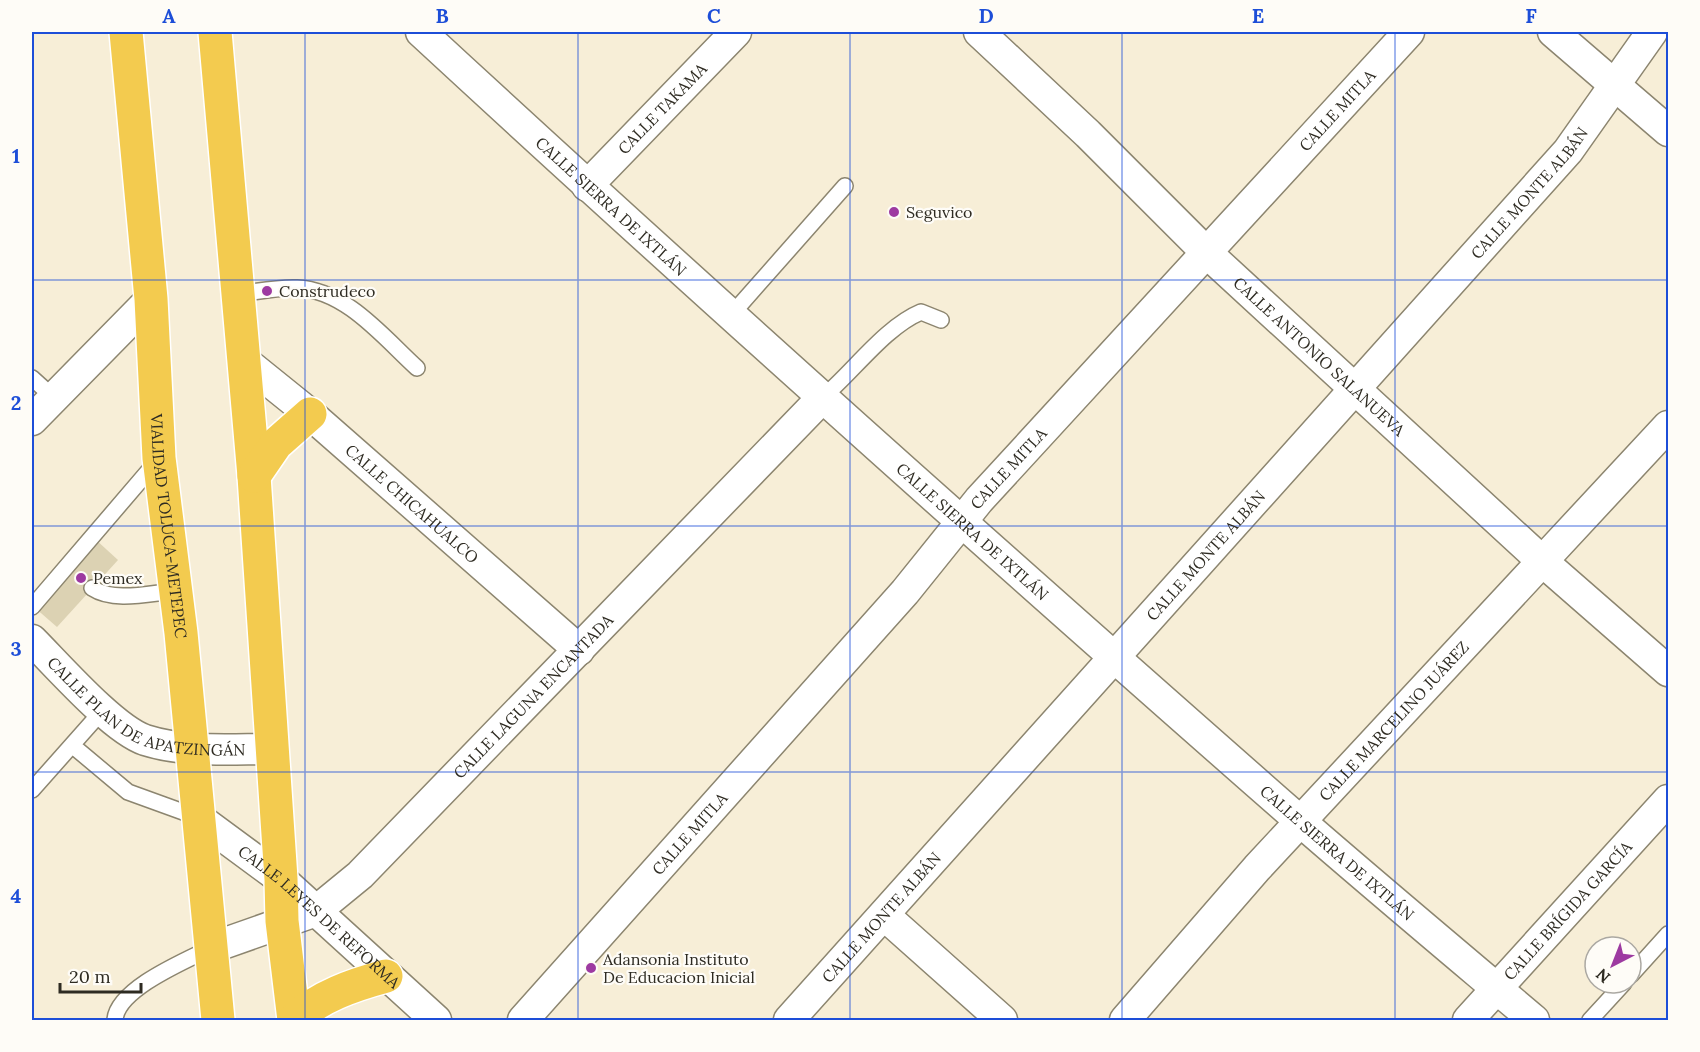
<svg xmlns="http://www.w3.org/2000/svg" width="1700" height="1052" viewBox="0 0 1700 1052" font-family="Lora,serif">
	<rect width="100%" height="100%" fill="#f7eed7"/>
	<!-- building -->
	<path fill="#dcd2b3" d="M95,539L118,560L57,627L34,607Z"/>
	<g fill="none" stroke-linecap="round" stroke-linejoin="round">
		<!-- lane casing -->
		<g stroke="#8c856f" stroke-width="18">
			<path id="lane" d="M237,294C256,292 277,287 297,288C346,290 383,337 417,368
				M732,314L845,186
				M32,378L53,397
				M823,397C853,372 885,327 921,312L941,320
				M92,588C115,603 150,593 175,591
				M32,607L157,461
				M73,746L128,792L197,817
				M32,790L103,710
				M1631,975L1668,934
				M115,1020C117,989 185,961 211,948
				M1590,1020L1624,983"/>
		</g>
		<!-- street casing -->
		<g stroke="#8c856f" stroke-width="33">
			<g id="street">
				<path id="s1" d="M421,32C710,299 1004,561 1300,821C1377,888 1456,954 1534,1020"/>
				<path id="s2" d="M979,32L1088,134L1207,253L1542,561L1668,671"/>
				<path d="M1553,32L1668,131"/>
				<path id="s3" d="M587,186L736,32"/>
				<path id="s4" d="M243,360L310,414L579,650"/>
				<path d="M32,420L151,299"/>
				<path id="s5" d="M32,640C58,666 113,729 145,740C186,753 230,749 272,749"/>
				<path id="s6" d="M197,817L281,879L436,1020"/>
				<path d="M884,915L1002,1020"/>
				<path id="s7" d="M211,948L316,911L360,875L823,397"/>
				<path id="s8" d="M523,1020L905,592L979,500L1409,32"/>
				<path id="s9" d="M789,1020L1568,151L1652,32"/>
				<path id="s10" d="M1125,1020L1257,868L1668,426"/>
				<path id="s11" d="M1468,1020L1668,800"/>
			</g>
		</g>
		<!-- highway casing -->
		<g stroke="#fff" stroke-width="36">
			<g id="highway">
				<path id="s12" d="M126,32L151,299L159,458L181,633L218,1020"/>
				<path d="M215,32L254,476L281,879L282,921L294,1020"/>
				<path d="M254,476L276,444L310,414"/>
				<path d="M294,1020C320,996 353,985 386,976"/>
			</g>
		</g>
		<!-- lane -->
		<use href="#lane" stroke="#fff" stroke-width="15"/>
		<!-- street -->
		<use href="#street" stroke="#fff" stroke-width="30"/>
		<!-- highway -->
		<use href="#highway" stroke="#f3cb4f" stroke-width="33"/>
	</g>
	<!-- grid -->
	<path fill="none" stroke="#1d4ed8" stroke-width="1.5" stroke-opacity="0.55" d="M305,32V1020M578,32V1020M850,32V1020M1122,32V1020M1395,32V1020M32,280H1668M32,526H1668M32,772H1668"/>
	<!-- markers -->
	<g fill="#9d3aa1" stroke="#fefcf7" stroke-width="2">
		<circle cx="894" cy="212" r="6"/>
		<circle cx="267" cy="291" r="6"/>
		<circle cx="81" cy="578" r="6"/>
		<circle cx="591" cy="968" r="6"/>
	</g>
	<g text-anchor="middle" stroke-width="4.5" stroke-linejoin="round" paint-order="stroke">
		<!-- street labels -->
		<g font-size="16" fill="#2e2b22" stroke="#fefcf7">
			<text dy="6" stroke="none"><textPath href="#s3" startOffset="108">CALLE TAKAMA</textPath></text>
			<text dy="6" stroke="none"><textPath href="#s8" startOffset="1221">CALLE MITLA</textPath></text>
			<text dy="6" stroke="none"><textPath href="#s9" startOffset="1110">CALLE MONTE ALBÁN</textPath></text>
			<text dy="6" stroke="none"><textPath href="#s1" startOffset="258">CALLE SIERRA DE IXTLÁN</textPath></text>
			<text dy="6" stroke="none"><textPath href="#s2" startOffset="470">CALLE ANTONIO SALANUEVA</textPath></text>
			<text dy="6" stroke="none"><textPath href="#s8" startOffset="735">CALLE MITLA</textPath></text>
			<text dy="6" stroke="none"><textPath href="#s4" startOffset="222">CALLE CHICAHUALCO</textPath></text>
			<text dy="6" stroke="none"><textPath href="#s12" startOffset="496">VIALIDAD TOLUCA-METEPEC</textPath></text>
			<text dy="6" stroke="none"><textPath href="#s1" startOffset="744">CALLE SIERRA DE IXTLÁN</textPath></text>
			<text dy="6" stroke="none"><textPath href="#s9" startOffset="624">CALLE MONTE ALBÁN</textPath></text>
			<text dy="6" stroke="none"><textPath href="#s7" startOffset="417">CALLE LAGUNA ENCANTADA</textPath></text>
			<text dy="6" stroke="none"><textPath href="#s5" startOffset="140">CALLE PLAN DE APATZINGÁN</textPath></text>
			<text dy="6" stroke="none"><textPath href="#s10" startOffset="402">CALLE MARCELINO JUÁREZ</textPath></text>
			<text dy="6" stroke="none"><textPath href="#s8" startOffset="250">CALLE MITLA</textPath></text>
			<text dy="6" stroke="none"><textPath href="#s1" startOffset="1230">CALLE SIERRA DE IXTLÁN</textPath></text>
			<text dy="6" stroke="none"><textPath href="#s11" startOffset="148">CALLE BRÍGIDA GARCÍA</textPath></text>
			<text dy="6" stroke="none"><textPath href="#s6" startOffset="158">CALLE LEYES DE REFORMA</textPath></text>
			<text dy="6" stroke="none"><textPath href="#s9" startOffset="138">CALLE MONTE ALBÁN</textPath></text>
		</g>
		<!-- poi labels -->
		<g font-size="16" fill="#2e2b22" stroke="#fefcf7" text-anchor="start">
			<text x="906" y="218">Seguvico</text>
			<text x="279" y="297">Construdeco</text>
			<text x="93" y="584">Pemex</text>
			<text x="603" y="965">Adansonia Instituto<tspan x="603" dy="18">De Educacion Inicial</tspan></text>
		</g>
	</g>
	<!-- border -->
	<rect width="1700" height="1052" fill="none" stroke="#fefcf7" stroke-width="66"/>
	<!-- north arrow -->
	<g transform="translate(1613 965) rotate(222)"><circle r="28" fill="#fefcf7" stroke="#aba8a2" stroke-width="1.5"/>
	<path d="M0-4.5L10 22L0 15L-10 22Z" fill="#9d3aa1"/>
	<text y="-9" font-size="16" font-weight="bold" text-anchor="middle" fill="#2e2b22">N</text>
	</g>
	<!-- scale -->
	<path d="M60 983v9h81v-9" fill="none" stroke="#2e2b22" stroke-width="3"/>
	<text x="69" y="983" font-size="18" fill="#2e2b22" stroke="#fefcf7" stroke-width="4.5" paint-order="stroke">20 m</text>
	<rect x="33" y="33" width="1634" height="986" fill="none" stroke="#1d4ed8" stroke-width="2"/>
	<g font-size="20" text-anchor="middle" font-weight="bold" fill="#1d4ed8">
		<text x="169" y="23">A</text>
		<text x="442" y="23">B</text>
		<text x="714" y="23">C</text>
		<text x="986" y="23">D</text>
		<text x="1258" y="23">E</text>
		<text x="1531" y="23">F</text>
		<text x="16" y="163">1</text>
		<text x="16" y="410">2</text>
		<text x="16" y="656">3</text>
		<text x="16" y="903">4</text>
	</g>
</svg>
